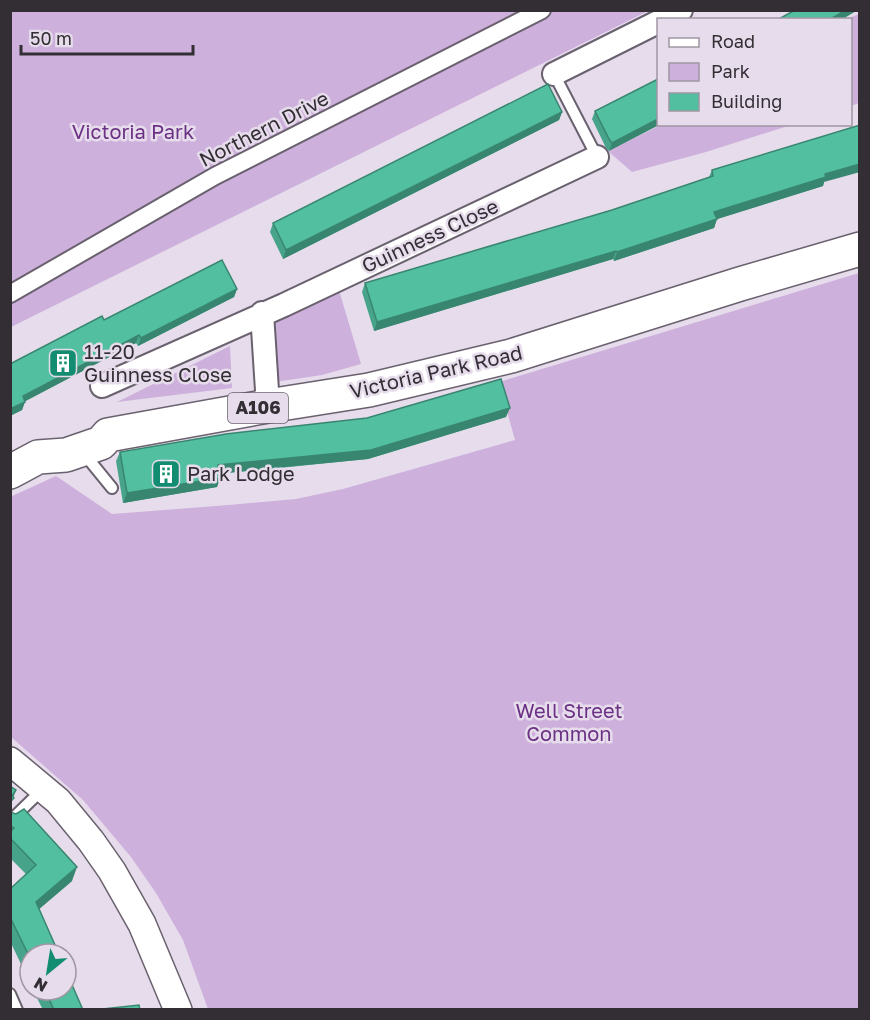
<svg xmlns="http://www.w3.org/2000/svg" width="870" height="1020" viewBox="0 0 870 1020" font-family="'Golos Text',sans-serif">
	<rect width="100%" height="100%" fill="#e6dceb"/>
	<!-- green -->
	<path fill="#ceb0dd" d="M11,11H648L11,327Z
		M859,14V103L851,106L850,20L847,19Z
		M661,125H791L706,152L632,172L608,151Z
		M859,273V1009H208L183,940L156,893L131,857L83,800L11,737L10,497L56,476L112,514L229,505L296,499L343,489L515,440L499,382Z
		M338,287L361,364L322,375L275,382L271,319Z
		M230,346L232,388L117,402Z"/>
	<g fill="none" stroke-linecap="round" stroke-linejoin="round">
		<!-- service casing -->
		<g stroke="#6a616e" stroke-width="14">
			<path id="service" d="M554,74L597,157
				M88,452L90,461L112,488
				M10,821L44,788
				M10,994L17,1010"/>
		</g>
		<!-- pedestrian casing -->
		<g stroke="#6a616e" stroke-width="20">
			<path id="pedestrian" d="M10,294L215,176L542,10"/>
		</g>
		<!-- minor casing -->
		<g stroke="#6a616e" stroke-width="26">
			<path id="minor" d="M663,20L681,10
				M554,74L658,22
				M262,313L268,406
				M102,386L284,305L597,157"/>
		</g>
		<!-- tertiary casing -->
		<g stroke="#6a616e" stroke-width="30">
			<path id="tertiary" d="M10,761L58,801L91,841L112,871L142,924L178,1010"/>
		</g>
		<!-- primary casing -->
		<g stroke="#6a616e" stroke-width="36">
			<path id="primary" d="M10,472L38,457L66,455L101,443L108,435L268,406L369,390L511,356L740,284L860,249"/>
		</g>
		<!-- service -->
		<use href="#service" stroke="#fff" stroke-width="10"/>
		<!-- pedestrian -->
		<use href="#pedestrian" stroke="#fff" stroke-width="16"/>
		<!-- minor -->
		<use href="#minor" stroke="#fff" stroke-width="22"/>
		<!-- tertiary -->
		<use href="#tertiary" stroke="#fff" stroke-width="27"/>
		<!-- primary -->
		<use href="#primary" stroke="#fff" stroke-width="33"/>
	</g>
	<!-- wall -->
	<path fill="#47a48a" d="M658,79L609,151L606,148L592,119L595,111Z
		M562,112L559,120L283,259L270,232L273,223Z
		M712,170L824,182L823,186L717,219L714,228L614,261L613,259L374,331L362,292L365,283L612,210L709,177Z
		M237,289L234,297L138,346L136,343L25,401L22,410L10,416L104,320Z
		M506,417L368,459L219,474L220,478L217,487L123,503L116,461L120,452Z
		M10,812L72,881L39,909L30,954V983L10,941V889L26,874L10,858Z
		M33,990H66L83,1010H43Z"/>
	<!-- shaded-wall -->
	<path fill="#398670" d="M846,10H858L841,20H829Z
		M562,112L559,120L283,259L286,250Z
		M658,119V124H661L609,151L612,143Z
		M860,164V172L824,182L823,186L711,221L714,212L825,174Z
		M717,219L714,228L614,261L617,252Z
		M616,251L613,259L374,331L377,322Z
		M237,289L234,297L138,346L141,338Z
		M139,335L136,343L20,404L23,396Z
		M25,402L22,410L10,416V409Z
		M510,408L506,417L368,459L214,474L218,465Z
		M220,478L217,487L123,503L127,493Z
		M16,790L10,807V800L12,796Z
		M77,867L72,881L31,916L36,902Z"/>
	<!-- building -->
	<path fill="#52bfa0" stroke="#398670" stroke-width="1.5" d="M795,10H846L829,20H777Z
		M658,79V119L612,143L609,139L595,111Z
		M548,84L562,112L286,250L273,223Z
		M860,125V164L825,174L826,177L714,212L717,219L617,252L616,251L377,322L365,283L612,210L713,176L712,170Z
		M222,260L237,289L141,338L139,335L23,396L25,402L10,409V364L102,316L104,320Z
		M501,379L510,408L371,450L218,465L220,478L127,493L120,452L226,434L367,418Z
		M10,786L16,790L12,796L14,798L10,802Z
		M24,809L77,867L36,902L59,954H30V958L10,917V889L36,865L10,838V832L14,828L10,825V812L16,814Z
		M66,971L83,1010H54L45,990H66Z
		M139,1005L140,1010H93Z"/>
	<!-- icons -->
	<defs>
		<g id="building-square" transform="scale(1.5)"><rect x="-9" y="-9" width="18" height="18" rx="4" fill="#138d71" stroke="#e6dceb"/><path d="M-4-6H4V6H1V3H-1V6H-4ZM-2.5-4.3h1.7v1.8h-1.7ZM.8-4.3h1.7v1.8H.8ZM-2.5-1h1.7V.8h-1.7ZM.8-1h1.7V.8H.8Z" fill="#fff"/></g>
	</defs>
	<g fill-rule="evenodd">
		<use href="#building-square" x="63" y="363"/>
		<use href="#building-square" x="166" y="474"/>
	</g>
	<g text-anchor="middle" stroke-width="5" stroke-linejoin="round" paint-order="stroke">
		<!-- shield labels -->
		<rect fill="#e6dceb" stroke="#68626b" stroke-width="1.5" x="228" y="393" width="60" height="30" rx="4.5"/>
		<g font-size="18" font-weight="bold" fill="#322e34">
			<text x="258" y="414">A106</text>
		</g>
		<!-- street labels -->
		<g font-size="20" fill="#322e34" stroke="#e6dceb">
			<text transform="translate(264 129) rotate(-27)" y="7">Northern Drive</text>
			<text transform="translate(430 236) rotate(-25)" y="7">Guinness Close</text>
			<text transform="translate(436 372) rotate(-13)" y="7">Victoria Park Road</text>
		</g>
		<!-- park labels -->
		<g font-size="20" fill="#6b3184" stroke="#e6dceb">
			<text x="133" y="139">Victoria Park</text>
			<text x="569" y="718">Well Street<tspan x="569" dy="23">Common</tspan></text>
		</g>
		<!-- poi labels -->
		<g font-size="20" fill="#322e34" stroke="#e6dceb" text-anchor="start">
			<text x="84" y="359">11-20<tspan x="84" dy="23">Guinness Close</tspan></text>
			<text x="187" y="481">Park Lodge</text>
		</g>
	</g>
	<!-- border -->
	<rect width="870" height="1020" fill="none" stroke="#322e34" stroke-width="24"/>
	<!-- legend -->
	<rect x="657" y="18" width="195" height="108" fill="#e6dceb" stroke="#9e96a2" stroke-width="1.5"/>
	<rect x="669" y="38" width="30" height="9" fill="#ffffff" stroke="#9e96a2" stroke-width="1.5"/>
	<text x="711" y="48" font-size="18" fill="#322e34">Road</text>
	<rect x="669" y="63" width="30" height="18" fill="#ceb0dd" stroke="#9e96a2" stroke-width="1.5"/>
	<text x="711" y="78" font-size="18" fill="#322e34">Park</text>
	<rect x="669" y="93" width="30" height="18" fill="#52bfa0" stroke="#9e96a2" stroke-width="1.5"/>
	<text x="711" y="108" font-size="18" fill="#322e34">Building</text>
	<!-- north arrow -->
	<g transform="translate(48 972) rotate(210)"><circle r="28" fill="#e6dceb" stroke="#9e96a2" stroke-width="1.5"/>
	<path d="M0-4.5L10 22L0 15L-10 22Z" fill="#138d71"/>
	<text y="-9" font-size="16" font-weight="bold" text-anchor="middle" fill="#322e34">N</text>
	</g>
	<!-- scale -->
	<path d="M21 45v9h172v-9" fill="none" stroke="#322e34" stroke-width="3"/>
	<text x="30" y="45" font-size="18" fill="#322e34" stroke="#e6dceb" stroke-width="4.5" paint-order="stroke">50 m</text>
</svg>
